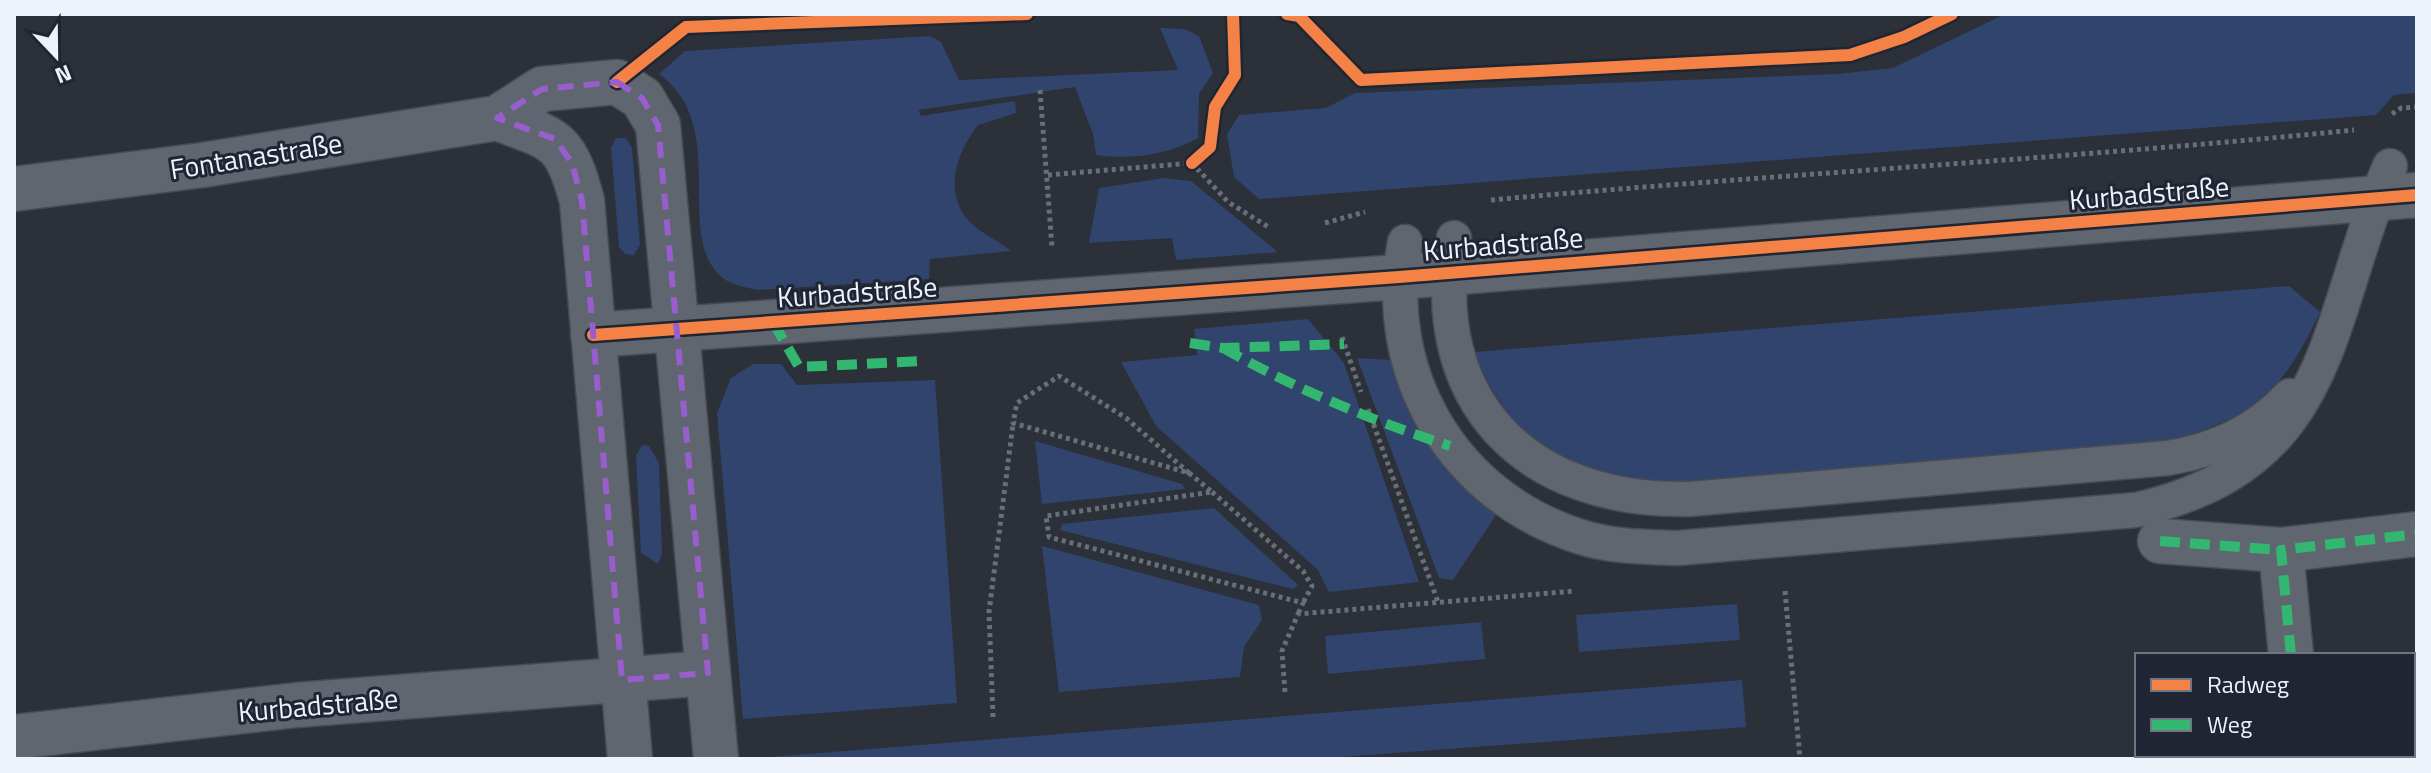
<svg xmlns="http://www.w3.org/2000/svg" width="2431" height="773" viewBox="0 0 2431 773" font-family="'Titillium Web',sans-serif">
	<rect width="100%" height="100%" fill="#2c3038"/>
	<!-- green -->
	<path fill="#30446d" d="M2005,14H2417V93L2394,95L2376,115L1259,199L1234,177L1227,134L1239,115L1326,108L1355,93L1837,74L1893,68Z
		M1160,28L1184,29L1199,36L1213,73L1199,94L1198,138C1169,155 1129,160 1096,155L1093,134L1075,87L918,110L921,116L1015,101L1016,113L978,125C957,152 942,193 970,222C980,233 999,241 1011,251L930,259L929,279L758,290C744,287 728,285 718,274C676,229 729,124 659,74L685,51L930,36L941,42L959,80L1178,70Z
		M616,138H626L632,148L640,245L634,255L625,254L619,247L611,148Z
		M1164,178L1191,181L1278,252L1176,260L1172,238L1089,243L1099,188Z
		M2289,286L2320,312C2283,391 2256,416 2172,440C2057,450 1942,460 1828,470C1753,476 1652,496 1582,469C1531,449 1491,402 1475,352Z
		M1308,319L1344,363L1419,582L1329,592L1318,570L1156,426L1121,362L1197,355L1194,329Z
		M1357,358L1393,360L1498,512L1453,580L1439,578Z
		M753,364H781L797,385L935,380L957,703L743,719L717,413L731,378Z
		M1035,441L1182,484L1185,489L1042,504Z
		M642,445L649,446L659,463L662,554L658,564L641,553L636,456Z
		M1214,508L1298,585L1293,589L1060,530L1062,524Z
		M1042,546L1259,605L1262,620L1244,647L1240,677L1059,692Z
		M1737,604L1740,640L1579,652L1576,615Z
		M1481,622L1485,659L1328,674L1325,636Z
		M1742,680L1746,727L1315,759H744Z"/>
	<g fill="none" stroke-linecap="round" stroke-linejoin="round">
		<!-- lane casing -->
		<g stroke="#484c52" stroke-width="37">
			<path id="lane" d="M1454,238C1425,403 1528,503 1690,499L2168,458C2216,450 2256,432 2290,396
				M1405,242C1380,373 1453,497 1581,537C1612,547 1646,547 1678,548L2136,510C2338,464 2322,324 2390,166"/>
		</g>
		<!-- street casing -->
		<g stroke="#484c52" stroke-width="47">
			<path id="street" d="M497,118C555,140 565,137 582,201L630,759
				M14,189L203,165L497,118L542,89L617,82L642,98L658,125L716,759
				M593,335L1399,277L2417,195
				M2160,541L2281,550
				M2291,655L2281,550L2417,534
				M14,737L297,705L708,673
				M2301,755V759"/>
		</g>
		<!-- path -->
		<path stroke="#696e77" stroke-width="5" stroke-dasharray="4 4" stroke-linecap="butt" d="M1040,90L1052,247
			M2392,114L2401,108L2417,107
			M1048,175L1192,163L1228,202L1270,228
			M1491,200C1778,174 2067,159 2354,130
			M1325,223L1365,212
			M1342,337L1361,392
			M1368,409L1438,602
			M1189,473L1126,418L1059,376L1017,403L1013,423L1189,473L1212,492L1046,516L1049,537L1303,603L1298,614
			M1212,492L1303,571L1312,586L1303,603
			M1785,591L1800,759
			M1285,692L1282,651L1298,614L1575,591
			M993,717L989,612L1013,424"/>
		<!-- lane -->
		<use href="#lane" stroke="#606670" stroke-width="34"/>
		<!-- street -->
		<use href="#street" stroke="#606670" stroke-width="44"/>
		<!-- quiet -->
		<path stroke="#33b770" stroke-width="10" stroke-dasharray="20 10" stroke-linecap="butt" d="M773,322L799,367L924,361
			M1190,343L1223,348L1344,344
			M1223,348C1296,389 1370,420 1450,446
			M2160,541L2281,550
			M2291,655L2281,550L2417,534
			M2301,755V759"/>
		<!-- cycleway casing -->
		<g stroke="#1f2532" stroke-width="17">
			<path id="cycleway" d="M1287,14L1299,16L1361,80L1850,55L1904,37L1952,14
				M617,82L686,27L1027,14
				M1192,163L1210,147L1215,107L1235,75L1233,14
				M593,335L1399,277L2417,195"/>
		</g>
		<!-- cycleway -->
		<use href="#cycleway" stroke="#f48246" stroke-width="12"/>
	</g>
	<!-- marked area -->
	<path fill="none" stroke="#985ece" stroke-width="6" stroke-dasharray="16 10" stroke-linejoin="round" d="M617,82L642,98L658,125L708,673L622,680L582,201L572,163L555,139L497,118L542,89Z"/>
	<g text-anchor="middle" stroke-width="6" stroke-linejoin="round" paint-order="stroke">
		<!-- street labels -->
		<g font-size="28" fill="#edf2fb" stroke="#1f2532">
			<text transform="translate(256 156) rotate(-9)" y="10">Fontanastraße</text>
			<text transform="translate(2149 193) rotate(-5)" y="10">Kurbadstraße</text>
			<text transform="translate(1503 244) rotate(-5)" y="10">Kurbadstraße</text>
			<text transform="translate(857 292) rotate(-4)" y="10">Kurbadstraße</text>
			<text transform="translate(318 705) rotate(-5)" y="10">Kurbadstraße</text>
		</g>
	</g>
	<!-- border -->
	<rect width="2431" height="773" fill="none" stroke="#edf2fb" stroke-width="32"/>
	<!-- legend -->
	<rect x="2135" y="653" width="280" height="104" fill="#1f2532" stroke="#717782" stroke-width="2"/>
	<rect x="2151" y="679" width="40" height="12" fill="#f48246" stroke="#717782" stroke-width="2"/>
	<text x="2207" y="693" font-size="24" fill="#edf2fb">Radweg</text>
	<rect x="2151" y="719" width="40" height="12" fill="#33b770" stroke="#717782" stroke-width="2"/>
	<text x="2207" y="733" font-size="24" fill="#edf2fb">Weg</text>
	<!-- north arrow -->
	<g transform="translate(56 56) rotate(158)" stroke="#1f2532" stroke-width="6" paint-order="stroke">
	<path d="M0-6L14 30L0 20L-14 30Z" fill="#edf2fb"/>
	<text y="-12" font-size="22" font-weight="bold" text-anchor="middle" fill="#edf2fb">N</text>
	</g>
</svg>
